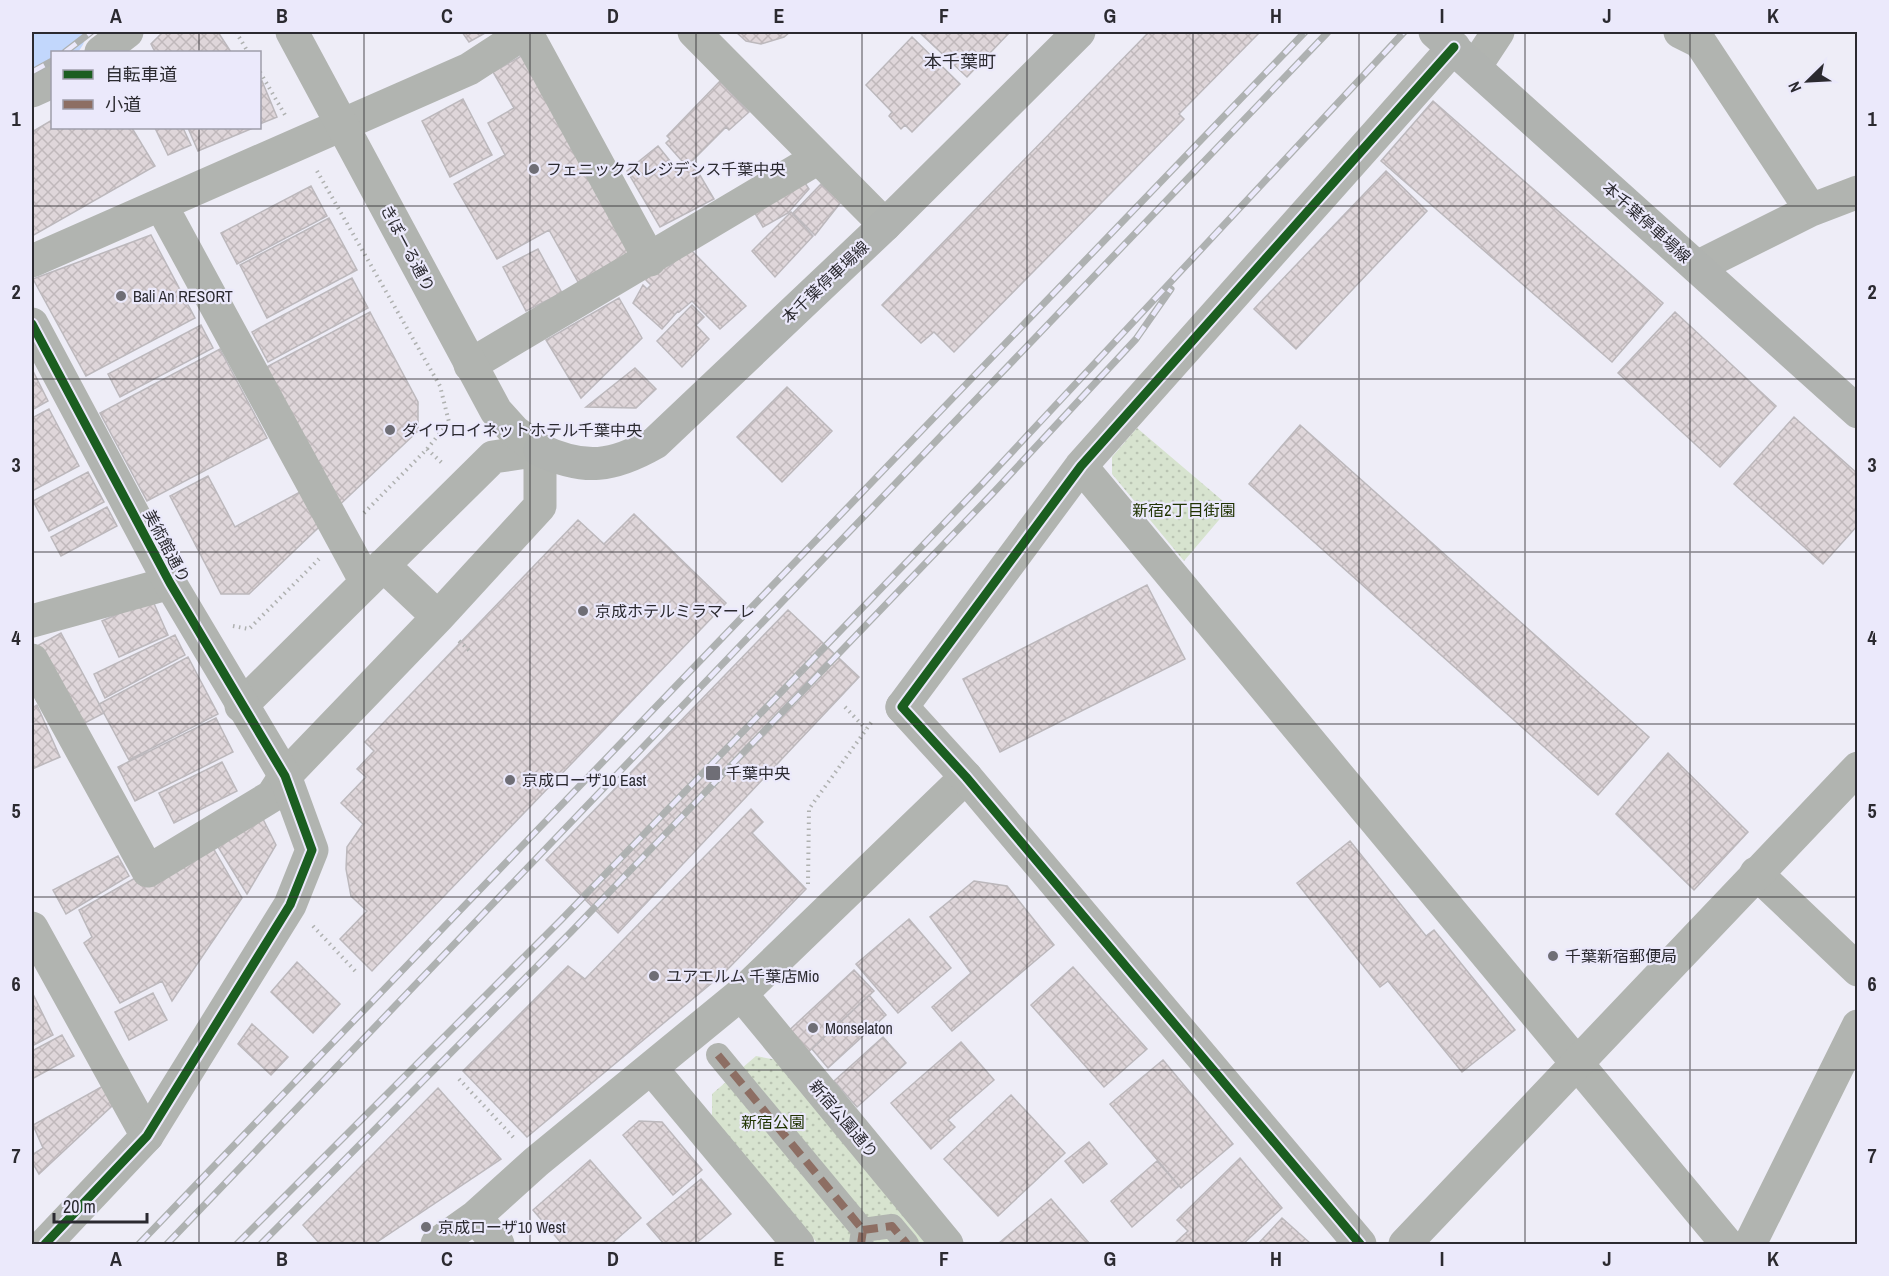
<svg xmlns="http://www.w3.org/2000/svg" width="1889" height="1276" viewBox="0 0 1889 1276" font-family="'Archivo Narrow','Noto Sans JP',sans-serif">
	<defs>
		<pattern id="park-dots" width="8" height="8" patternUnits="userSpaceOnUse" patternTransform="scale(1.5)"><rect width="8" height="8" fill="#d7e3cf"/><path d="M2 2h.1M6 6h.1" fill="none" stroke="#b9c3b2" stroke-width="1.8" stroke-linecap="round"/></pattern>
		<pattern id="building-cross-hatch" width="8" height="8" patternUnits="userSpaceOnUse" patternTransform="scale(1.5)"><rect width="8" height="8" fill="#dfd6da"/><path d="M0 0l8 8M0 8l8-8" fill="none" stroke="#c0b8bb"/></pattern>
	</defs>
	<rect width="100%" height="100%" fill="#eeedf7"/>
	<!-- park -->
	<path fill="url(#park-dots)" d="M1137,428L1230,507L1184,561L1112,474V457Z
		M756,1056L777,1060L932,1244H818L712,1117V1094Z"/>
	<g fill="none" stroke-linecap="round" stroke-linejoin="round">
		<!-- river -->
		<path stroke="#c2d7fc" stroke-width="56" d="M32,46L58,32"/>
	</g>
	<!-- building -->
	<path fill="url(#building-cross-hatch)" stroke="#bcb8bc" stroke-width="1.5" d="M163,32H218L231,52H155L151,44Z
		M462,32H487L469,42Z
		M736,32H790L784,37L761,44L746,41Z
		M919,32H1008L1009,33L967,77Z
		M1149,32H1260L1179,114L1184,119L954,352L934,332L921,343L882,305Z
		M912,37L960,84L912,132L905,125L901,129L889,116L892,112L866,85Z
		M523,55L634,251L578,282L549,230L497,259L454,184L505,155L488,123L514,108L493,72Z
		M262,81L277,117L260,124V82Z
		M720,81L749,112L729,130L726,127L692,161H682L666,143L670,139L667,136Z
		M463,99L492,155L450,177L422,121Z
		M1433,101L1663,303L1612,362L1381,161Z
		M52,120V128H132L155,166L32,236V132Z
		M155,128H183L191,145L168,155Z
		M188,128H253L198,151Z
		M658,146L679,172L694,165L714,199L660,227L627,171Z
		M1386,171L1427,211L1296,349L1254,309Z
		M803,180L809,189L788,213L763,227L753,210Z
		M821,184L841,202L815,235L793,213Z
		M311,186L327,216L237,264L221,233Z
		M791,212L813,236L775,277L752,251Z
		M329,218L357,270L267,318L240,265Z
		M151,235L195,318L86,376L33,279Z
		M689,248L746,306L720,329L692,301L679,312L678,311L662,329L633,303L643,285L647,289L651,285L646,280L652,269L664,261L670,266Z
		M538,249L562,293L526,311L503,267Z
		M352,278L368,308L268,362L252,332Z
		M619,298L642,338L581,398L546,340Z
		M692,305L704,317L696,325L709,339L682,367L657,341Z
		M370,312L418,402V431L333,511L259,371Z
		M1675,312L1776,406L1720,467L1618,373Z
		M201,325L213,348L120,397L108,374Z
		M220,349L267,438L147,501L100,413Z
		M635,368L656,389L636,408L586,407Z
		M32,369L48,401L32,410Z
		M787,387L832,431L782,482L737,437Z
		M49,409L79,466L32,491V418Z
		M1794,417L1858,474V525L1823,564L1734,484Z
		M1300,425L1649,737L1598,795L1249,484Z
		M88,472L104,502L49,531L33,501Z
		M208,476L235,527L300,492L319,527L249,594H221L170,496Z
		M107,507L117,526L61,556L51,537Z
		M634,514L726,603L372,971L340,939L367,911L351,896L346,869L347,847L363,824L341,803L366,777L357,769L374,751L365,742L578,520L604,544Z
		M1147,585L1185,659L1000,752L963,679Z
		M152,599L168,635L119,657L102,621Z
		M788,610L859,677L618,933L546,860Z
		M61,633L104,713L79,726L35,647Z
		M175,635L185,655L105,698L94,674Z
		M188,657L218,714L129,760L99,704Z
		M37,705L60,757L32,769V708Z
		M216,718L233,752L135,801L118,767Z
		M1668,753L1748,832L1694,890L1616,814Z
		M222,762L237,791L174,823L159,793Z
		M751,809L763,822L752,833L806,889L725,972L527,1137L463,1071L568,966L585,979Z
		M261,815L276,845L247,894L215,842Z
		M1350,841L1426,936L1434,930L1515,1030L1462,1072L1388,981L1380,987L1297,883Z
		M212,846L242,898L172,1001L162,981L120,1003L84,943L92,937L79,910L137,877Z
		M118,856L129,876L66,914L53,890Z
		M974,881L1007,886L1054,945L952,1031L932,1007L971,973L930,917Z
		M909,919L951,968L898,1013L856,964Z
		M297,962L340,1004L313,1033L271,992Z
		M1073,967L1147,1049L1104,1087L1031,1005Z
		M854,970L874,991L803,1057L783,1036Z
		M32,992L53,1035L32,1046Z
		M153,993L167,1020L129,1040L115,1012Z
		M869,995L886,1015L828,1068L812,1049Z
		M252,1024L288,1057L271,1075L238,1044Z
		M62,1035L74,1056L32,1079V1051Z
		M883,1037L906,1063L857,1107L834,1081Z
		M961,1042L994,1080L948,1120L955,1127L931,1149L891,1103Z
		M1163,1060L1233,1144L1181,1188L1110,1104Z
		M103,1086L112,1106L39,1174L32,1162V1155L43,1148L33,1125Z
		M438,1088L501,1159L374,1244H320L303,1225Z
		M1011,1095L1065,1153L998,1216L944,1159Z
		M639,1121L662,1122L702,1170L673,1195L623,1135Z
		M1089,1142L1107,1164L1083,1183L1065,1161Z
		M1240,1158L1282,1208L1243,1244H1174L1188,1231L1177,1220Z
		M590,1160L641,1218L611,1244H562L533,1210Z
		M1157,1161L1179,1186L1132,1227L1111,1201Z
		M701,1179L731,1214L695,1244H664L647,1224Z
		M1051,1199L1090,1244H1000L999,1243Z
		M1282,1218L1310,1243V1244H1258Z"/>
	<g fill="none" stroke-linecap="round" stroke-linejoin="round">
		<!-- path -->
		<path stroke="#afb1b0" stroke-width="4" stroke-dasharray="1.5 4.5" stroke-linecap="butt" d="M236,32L248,52
			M260,72L285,115
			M317,171L440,386L449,422L427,449L364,513
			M427,449L442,463
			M233,626L249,629L319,559
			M459,641L472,653
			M845,707L866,729
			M808,884L809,809L873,720
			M313,926L358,974
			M459,1079L514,1138"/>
		<!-- pedestrian -->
		<path stroke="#b1b4b0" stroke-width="24" d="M718,1055L863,1230L861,1244
			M863,1230L892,1226L907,1244"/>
		<!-- minor -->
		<path stroke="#b1b4b0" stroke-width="33" d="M526,32L650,260
			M694,32L885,225
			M1680,32L1700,42L1811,210
			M101,52L127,32
			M1475,67L1498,32
			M32,91L52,82
			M161,205L366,582
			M32,261L469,69L526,32
			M1697,267L1811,210L1858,192
			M470,365L818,158
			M1081,466L1727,1244
			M383,565L438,617
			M32,621L170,583
			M32,660L148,871L272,796L285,776L438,617L540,506V450L493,457L241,706
			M902,707L1081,466L1454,47
			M1756,873L1858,970
			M32,928L147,1136
			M741,994L947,1244
			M652,1069L798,1244
			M475,1217L498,1244
			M437,1244L475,1217L536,1162L741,994L966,777
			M1750,1244L1858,1026"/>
		<!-- tertiary -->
		<path stroke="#b1b4b0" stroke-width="33" d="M292,32L496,411L515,432L540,450
			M32,324L170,583L285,776L312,850L290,905L147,1136L45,1244
			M902,707L966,777L1360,1244
			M1405,1244L1858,768"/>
		<!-- secondary -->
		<path stroke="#b0b3b0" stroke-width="33" d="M1435,32L1858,412
			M540,450C585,471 613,467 655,443L885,225L1079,32"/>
		<!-- rail casing -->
		<g stroke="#aeb1b1" stroke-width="7">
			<path id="rail" d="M65,52L91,32
				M32,72L52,61
				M139,1244L1305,32
				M167,1244L1328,32
				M237,1244L561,920L983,483L1404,32
				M261,1244L571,932L993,493L1136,339L1171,289"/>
		</g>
		<!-- rail -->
		<use href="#rail" stroke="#ebe9fb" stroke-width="4.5" stroke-dasharray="14" stroke-linecap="butt"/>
		<!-- quiet -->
		<path stroke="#8d6e63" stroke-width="8" stroke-dasharray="15 8" stroke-linecap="butt" d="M718,1055L863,1230L861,1244
			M863,1230L892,1226L907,1244"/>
		<!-- cycleway casing -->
		<g stroke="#ebe9fb" stroke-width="13">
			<path id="cycleway" d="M32,324L170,583L285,776L312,850L290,905L147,1136L45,1244
				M1360,1244L966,777L902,707L1081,466L1454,47"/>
		</g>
		<!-- cycleway -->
		<use href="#cycleway" stroke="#1b5e20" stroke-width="9"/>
	</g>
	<!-- grid -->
	<path fill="none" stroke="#2b2a30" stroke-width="1.5" stroke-opacity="0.55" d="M199,32V52M364,32V1244M530,32V1244M696,32V1244M862,32V1244M1027,32V1244M1193,32V1244M1359,32V1244M1525,32V1244M1690,32V1244M199,128V1244M32,206H1858M32,379H1858M32,552H1858M32,724H1858M32,897H1858M32,1070H1858"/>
	<!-- markers -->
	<g fill="#6f6e76" stroke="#ebe9fb" stroke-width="2">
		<circle cx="534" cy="169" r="6"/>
		<circle cx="121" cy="296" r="6"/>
		<circle cx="390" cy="430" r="6"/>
		<circle cx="583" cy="611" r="6"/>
		<rect x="705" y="765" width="16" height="16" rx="3"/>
		<circle cx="510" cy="780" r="6"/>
		<circle cx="1553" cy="956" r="6"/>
		<circle cx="654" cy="976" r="6"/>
		<circle cx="813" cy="1028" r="6"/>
		<circle cx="426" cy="1227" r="6"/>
	</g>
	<g text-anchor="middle" stroke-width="4.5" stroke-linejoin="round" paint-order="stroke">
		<!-- poi labels -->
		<g font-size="16" fill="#2b2a30" stroke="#ebe9fb" text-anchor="start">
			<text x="546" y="175">フェニックスレジデンス千葉中央</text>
			<text x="133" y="302">Bali An RESORT</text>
			<text x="402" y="436">ダイワロイネットホテル千葉中央</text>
			<text x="595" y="617">京成ホテルミラマーレ</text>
			<text x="726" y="779">千葉中央</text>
			<text x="522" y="786">京成ローザ10 East</text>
			<text x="1565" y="962">千葉新宿郵便局</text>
			<text x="666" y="982">ユアエルム 千葉店Mio</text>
			<text x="825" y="1034">Monselaton</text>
			<text x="438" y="1233">京成ローザ10 West</text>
		</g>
		<!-- street labels -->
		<g font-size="16" fill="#2b2a30" stroke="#ebe9fb">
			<text transform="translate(1647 222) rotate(42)" y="6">本千葉停車場線</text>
			<text transform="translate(408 248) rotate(62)" y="6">きぼーる通り</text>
			<text transform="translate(825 282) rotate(-43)" y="6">本千葉停車場線</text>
			<text transform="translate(167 546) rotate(62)" y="6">美術館通り</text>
			<text transform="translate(844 1119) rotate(50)" y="6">新宿公園通り</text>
		</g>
		<!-- park labels -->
		<g font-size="16" fill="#213403" stroke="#ebe9fb">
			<text x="1184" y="516">新宿2丁目街園</text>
			<text x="773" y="1128">新宿公園</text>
		</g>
		<!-- neighbourhood labels -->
		<g font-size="18" fill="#2b2a30" stroke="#ebe9fb">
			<text x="960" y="68">本千葉町</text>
		</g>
	</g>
	<!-- border -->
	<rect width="1889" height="1276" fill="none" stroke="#ebe9fb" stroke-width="66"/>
	<!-- legend -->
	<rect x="51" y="51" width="210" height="78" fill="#ebe9fb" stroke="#9e9daa" stroke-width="1.5"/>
	<rect x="63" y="70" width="30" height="9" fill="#1b5e20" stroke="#9e9daa" stroke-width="1.5"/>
	<text x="105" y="81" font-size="18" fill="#2b2a30">自転車道</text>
	<rect x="63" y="100" width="30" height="9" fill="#8d6e63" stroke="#9e9daa" stroke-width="1.5"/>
	<text x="105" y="111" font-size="18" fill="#2b2a30">小道</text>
	<!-- north arrow -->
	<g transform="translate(1808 81) rotate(246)" stroke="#ebe9fb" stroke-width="4.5" paint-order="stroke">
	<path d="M0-4.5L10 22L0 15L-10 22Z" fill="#2b2a30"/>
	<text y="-9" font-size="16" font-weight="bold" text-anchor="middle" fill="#2b2a30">N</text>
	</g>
	<!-- scale -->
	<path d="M54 1213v9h93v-9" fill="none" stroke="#2b2a30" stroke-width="3"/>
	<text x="63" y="1213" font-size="18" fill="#2b2a30" stroke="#ebe9fb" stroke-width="4.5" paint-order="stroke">20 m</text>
	<rect x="33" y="33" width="1823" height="1210" fill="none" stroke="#2b2a30" stroke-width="2"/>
	<g font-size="20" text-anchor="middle" font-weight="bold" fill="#2b2a30">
		<text x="116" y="23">A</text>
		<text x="282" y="23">B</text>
		<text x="447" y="23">C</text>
		<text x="613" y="23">D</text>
		<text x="779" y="23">E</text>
		<text x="944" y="23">F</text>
		<text x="1110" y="23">G</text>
		<text x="1276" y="23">H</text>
		<text x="1442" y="23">I</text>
		<text x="1607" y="23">J</text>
		<text x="1773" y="23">K</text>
		<text x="16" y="126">1</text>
		<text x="1872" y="126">1</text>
		<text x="16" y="299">2</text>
		<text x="1872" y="299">2</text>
		<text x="16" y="472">3</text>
		<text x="1872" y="472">3</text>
		<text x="16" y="645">4</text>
		<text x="1872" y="645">4</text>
		<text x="16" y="818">5</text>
		<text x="1872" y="818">5</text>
		<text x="16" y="991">6</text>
		<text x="1872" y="991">6</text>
		<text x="16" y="1163">7</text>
		<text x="1872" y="1163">7</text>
		<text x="116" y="1266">A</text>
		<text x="282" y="1266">B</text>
		<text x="447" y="1266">C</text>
		<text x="613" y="1266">D</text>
		<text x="779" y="1266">E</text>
		<text x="944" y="1266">F</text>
		<text x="1110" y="1266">G</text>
		<text x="1276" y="1266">H</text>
		<text x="1442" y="1266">I</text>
		<text x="1607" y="1266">J</text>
		<text x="1773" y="1266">K</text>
	</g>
</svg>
